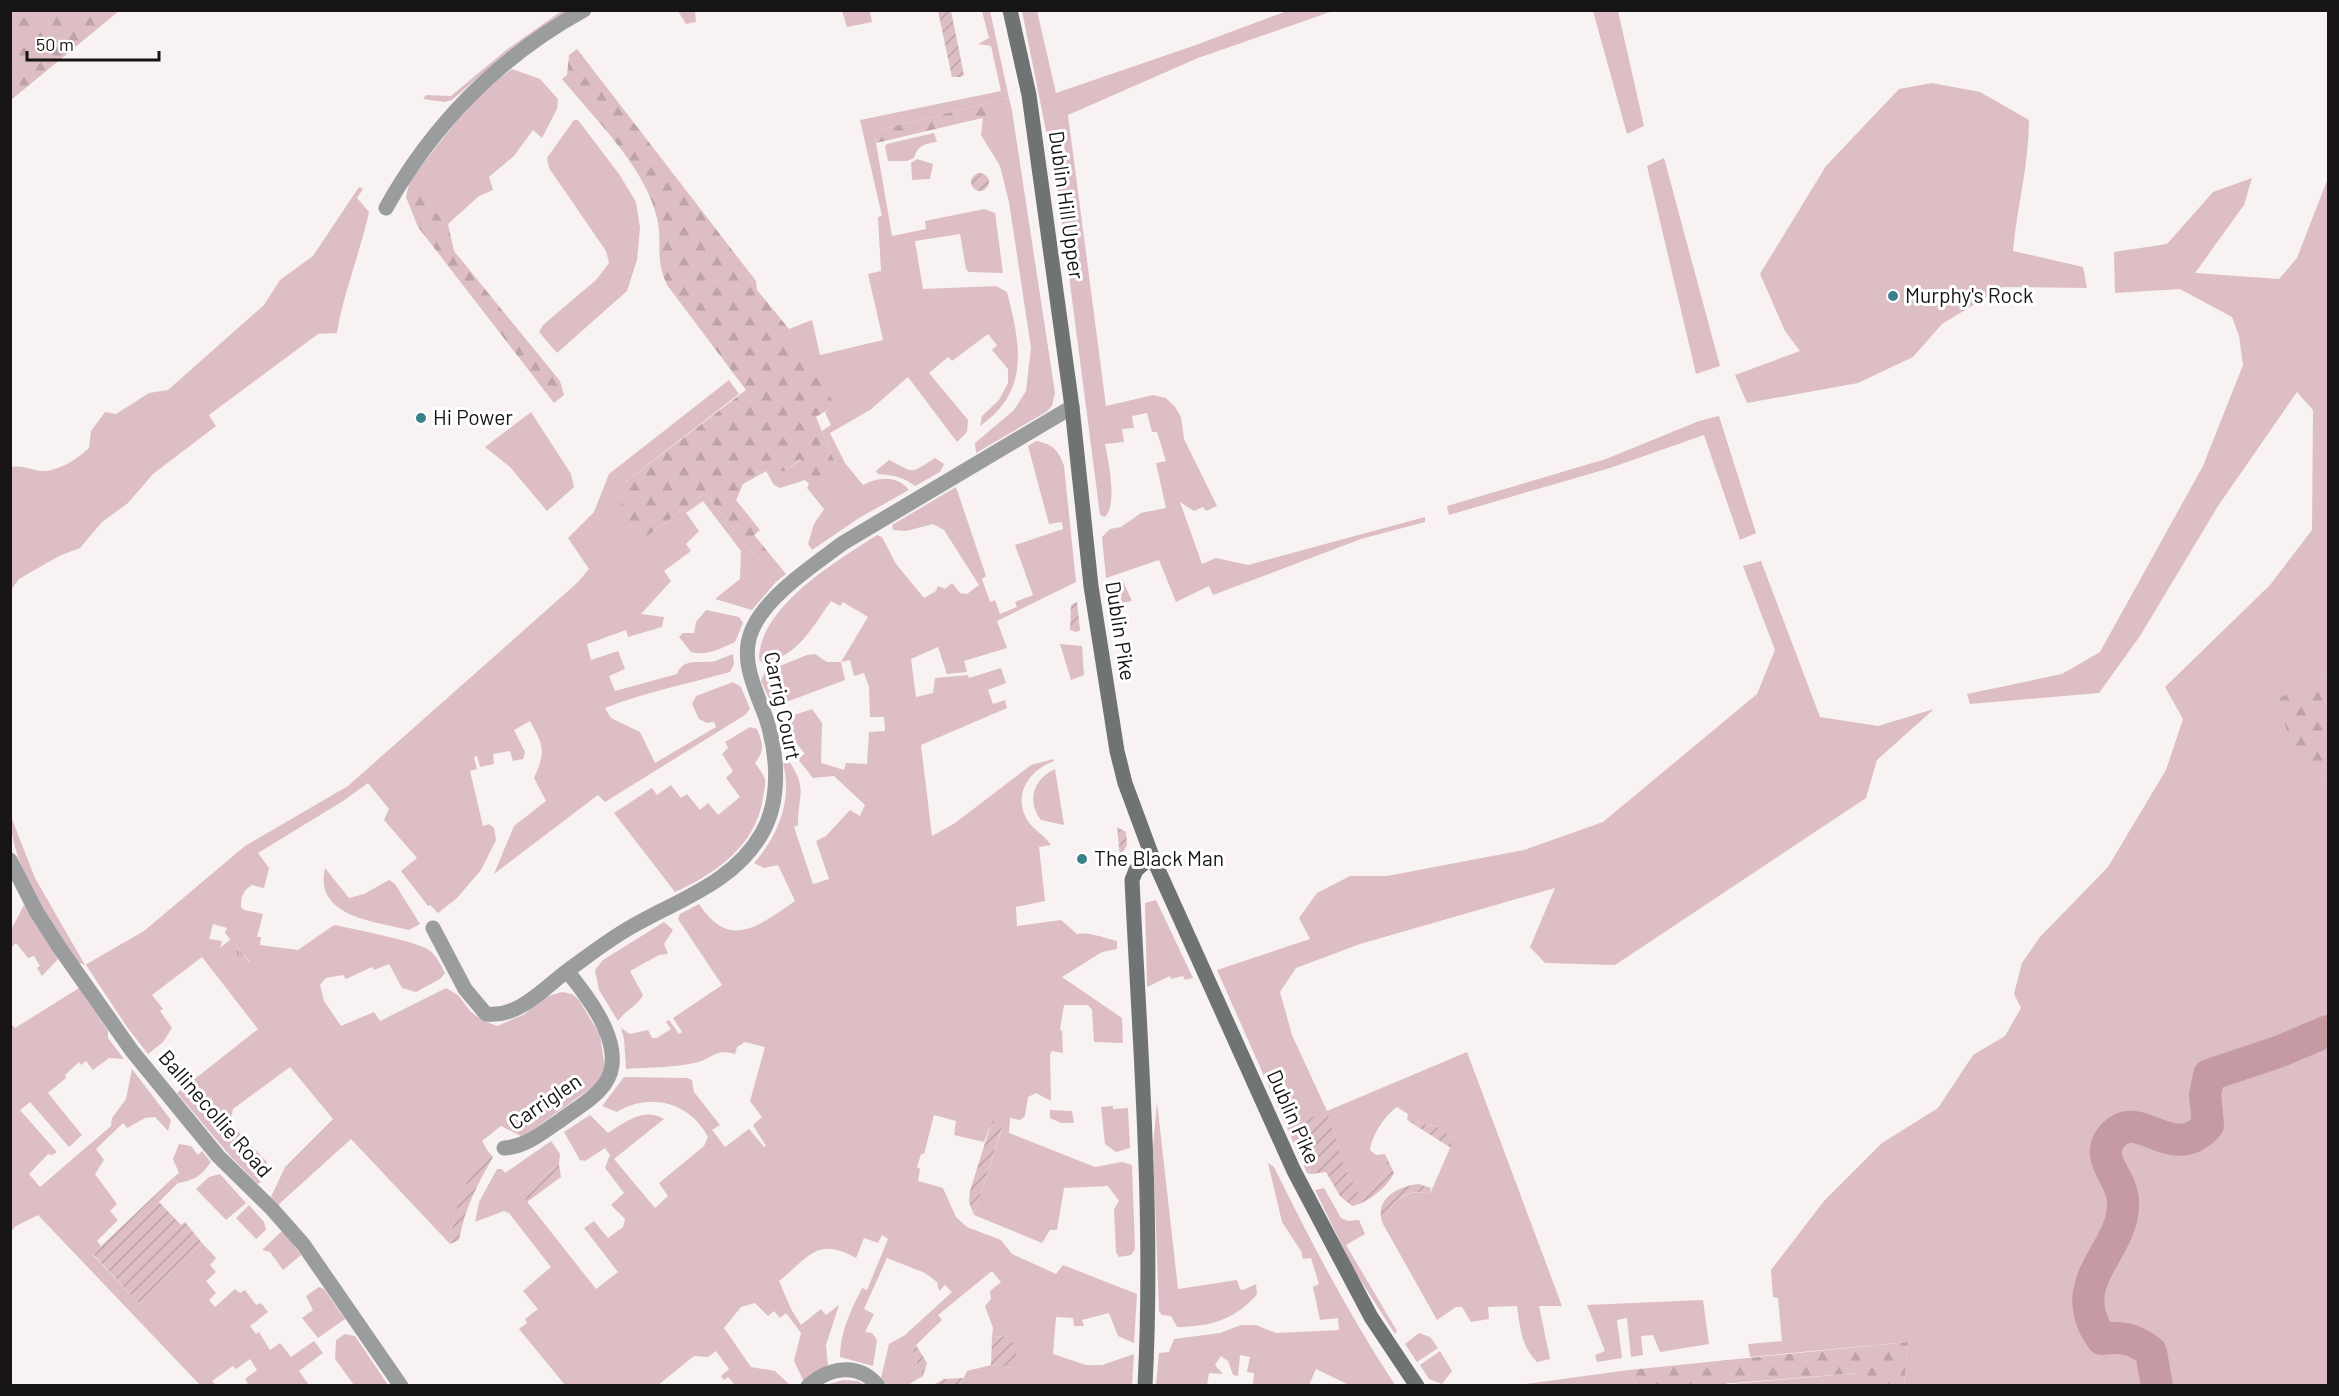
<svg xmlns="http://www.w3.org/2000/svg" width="2339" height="1396" viewBox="0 0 2339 1396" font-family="Barlow,sans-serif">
	<defs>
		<pattern id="forest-firs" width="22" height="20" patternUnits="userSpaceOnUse" patternTransform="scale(1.5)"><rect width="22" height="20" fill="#ddbec4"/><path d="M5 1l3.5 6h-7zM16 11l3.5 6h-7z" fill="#bda2a8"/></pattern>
		<pattern id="park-tufts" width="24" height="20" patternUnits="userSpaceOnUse" patternTransform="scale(1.5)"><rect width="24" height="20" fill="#ddbec4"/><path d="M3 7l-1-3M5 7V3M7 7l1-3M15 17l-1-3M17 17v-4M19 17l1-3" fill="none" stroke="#bda2a8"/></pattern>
		<pattern id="garden-furrows" width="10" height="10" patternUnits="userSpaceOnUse" patternTransform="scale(1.5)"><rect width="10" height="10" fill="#ddbec4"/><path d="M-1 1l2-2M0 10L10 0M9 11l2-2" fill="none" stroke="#bda2a8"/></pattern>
	</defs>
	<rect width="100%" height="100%" fill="#f8f2f3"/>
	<!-- grass -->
	<path fill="#ddbec4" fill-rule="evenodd" d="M570,11L506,53L452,100L444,102L423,99L426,95L451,96L505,51L560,12Z
		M678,11H695L696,22L686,24Z
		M842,11H870L872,22L847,27Z
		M982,11H990L1009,98L874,131L892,236L926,229L925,221L984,209L995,213L1003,273L969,272L966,269L960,234L915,241L923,289L996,286L1007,292C1020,343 1031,391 980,426L982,416L999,400L1008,383V369L992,350L997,345L988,334L952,361L948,357L929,373L968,420L967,432L957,442L908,377L870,410L830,433L845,463L863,485C878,477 897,475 909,490L859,518L812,550L808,544L814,524L824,509L807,488L809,484L805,480L780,488L774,485L766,471H786L801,459L841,477L822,431L831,425L825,412L834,405L789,329L812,320L820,355L883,340L868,274L881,271L878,217L882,216L860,120L1001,91L991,46L978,44L989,38Z
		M1022,11H1037L1056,93L1193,46L1287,11H1333L1198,58L1068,115L1106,406L1153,395L1166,398L1175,407L1181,417L1184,439L1217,506L1206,511L1203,507L1194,511L1180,502L1202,564L1216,558L1248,565L1425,517V522L1361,539L1213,595L1209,586L1176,602L1159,560L1106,578L1102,537L1110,529L1121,527L1141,513L1166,508L1156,463L1166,461L1157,432H1152L1147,413L1132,416L1134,428L1122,429L1124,442L1105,444C1108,460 1118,504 1105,517L1100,515L1058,191Z
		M1593,11H1618L1644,126L1627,134Z
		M512,69L540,79L558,99L557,109L542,138L533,130L514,156L489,177L493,190L479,196L448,224L425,204L410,180C441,142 471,97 512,69Z
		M1932,83L1980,92L2029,120C2029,164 2017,207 2013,251L2083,267L2087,288L2003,287L1942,324L1913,357L1858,383L1747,403L1735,375L1800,351L1785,331L1760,274L1826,166L1899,89Z
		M1012,111L1055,393L1052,406L1046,412L976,453L975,443L1014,410L1026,391L1031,348L1009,202L1000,166L981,135L983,117Z
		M574,120H578L619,174L636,202L640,228L637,260L627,291L557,353L539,332L543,325L596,280L609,263L606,251L549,168L547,158Z
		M934,133L937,142C924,144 918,145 914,158L907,161H888L885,146L887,144Z
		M1664,158L1720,366L1696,374L1647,166Z
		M917,159L933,164L930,179L912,180L911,163Z
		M2252,178L2244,205L2195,273L2279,279L2297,258L2328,178V676L2280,698L2324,779L2328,777V1034L2314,1051L2328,1056V1385H1904L1908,1342L1750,1357L1748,1344L1782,1341L1778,1298L1773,1297L1771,1270L1824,1201L1882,1143L1938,1108L1973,1055L2005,1036L2021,1008L2014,994L2022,963L2040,937L2108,867L2166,770L2183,719L2165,687L2270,585L2312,530L2313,410L2297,392L2218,506L2140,636L2099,693L1970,704L1967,694L2062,674L2100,652L2203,466L2243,365L2239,336L2232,317L2180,289L2115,293L2114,252L2167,244L2213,192Z
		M359,187L363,189L357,198L369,212C360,253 344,291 337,333L318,334L209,415L216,426L153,474L128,503L102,522L80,548L59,556L19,579L11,590V467C27,465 31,471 43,471C59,471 79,458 89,448L91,431L105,412L116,414L149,393L168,390L264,305L280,280L313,256Z
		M729,380L739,394L619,487L642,540L705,493L776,582L752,610L715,599L740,579L741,551L703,501L686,513L699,531L686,544L691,551L664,571L671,581L641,614L664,617L662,627L628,637L626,630L587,644L591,660L618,651L625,669L609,676L615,691L677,674C683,657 701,664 715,661C721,659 727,656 733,654L734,664L730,672C687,684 646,692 605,708L611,718L640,732L655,763L716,727L714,722L707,723L699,719L692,704L696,696L733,682L741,687L750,709L745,715L605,802L598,795L494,874L514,826L546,801L534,778C546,751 544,747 530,721L514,730L525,752L523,759L513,761L510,751L493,754L494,764L480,767L477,756L474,757L477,769L470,771L483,826L489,824L494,828L496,840L481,870L457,898L438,913L430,905L428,906L401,871L417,858L384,820L389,809L368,783L343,801L258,853L269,868L264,888L252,885C243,890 241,897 241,907L244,910L263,914L257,937H261L260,945L298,950L334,925C353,929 416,941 429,950C436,955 441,965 445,973L440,979L416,992L402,988L389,964L374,970L372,967L346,979L343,975L326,978L320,985L324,1001L341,1026L374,1012L380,1021L446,988L458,995L470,1011L482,1020L497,1026L525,1014L542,998L562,992L572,994L579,1000L600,1035L605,1068L598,1083L523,1137L501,1126L482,1141L487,1150C463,1184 455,1203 450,1244L351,1139L278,1205L271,1197L285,1167L333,1119L290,1067L233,1109L230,1123L267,1162V1177L258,1184L231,1157L177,1093L258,1029L202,957L152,995L163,1009L160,1011L172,1028L163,1042L148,1054L127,1027L86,965L76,962C49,919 11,867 10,814L35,878L85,965L144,931L245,846L348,786L577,583L589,569L568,538L594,512L609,474ZM213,924L227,928L225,933L250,962L220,948L222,941L209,939Z
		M531,412L571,474L574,487L547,511L510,467L485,447Z
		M1719,416L1756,533L1740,540L1704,435L1610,468L1449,515L1447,506L1606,459L1699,421Z
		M1036,441C1053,444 1059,451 1064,466L1076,582L997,621L1007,648L964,661L967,672L947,674L938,647L911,659L916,697L933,693L935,678L968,675L969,678L1001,668L1006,683L988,690L993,704L1005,700L1007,708L921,745L932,836L955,823L1031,765L1054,759V761C1027,771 1010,799 1031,825C1037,832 1045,836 1051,845L1039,847L1045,901L1016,907L1017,926L1061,920L1077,934C1090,932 1104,938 1117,941V949L1102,952L1062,977L1122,1018L1123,1043L1094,1042L1092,1010L1088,1005H1064L1060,1030L1062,1031L1063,1053L1052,1051L1050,1055L1051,1101L1036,1093L1028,1097L1025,1116L1020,1120L1010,1118L1009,1133L1095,1167L1122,1162L1132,1165L1135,1249L1131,1255L1119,1257L1116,1252L1114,1209L1119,1201L1108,1186L1064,1188L1057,1230H1050L1042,1243L974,1215L1003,1125L992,1121L984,1142L954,1135L956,1121L934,1115L924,1154H921L917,1167L920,1169L918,1181L943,1188L956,1217L967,1227L1001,1240L1012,1254L1056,1274L1063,1265L1137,1294L1134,1343L1118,1336L1109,1313L1082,1320L1084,1326H1074L1073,1318L1056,1317L1053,1354L1086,1365H1102L1134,1354L1132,1385H960L967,1371L991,1365L1014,1368L1008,1336L992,1337L993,1328L985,1306L991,1299L990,1291L1001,1282L992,1271L938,1315L942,1320L916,1345L912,1353L916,1355L917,1368L923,1376L908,1385H887L881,1378L889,1344L905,1335L952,1292L945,1285L939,1291L937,1282L925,1273L887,1258L864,1309L874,1314L865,1332L872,1333L877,1340L873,1366L840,1357C840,1332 851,1310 862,1288L867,1290L888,1239L882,1235L878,1243L864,1238L856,1258C817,1236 809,1257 779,1281L791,1309L801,1325L821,1309L826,1315L839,1305L826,1345L828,1365L804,1382L794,1361L801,1333L786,1313L780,1318L774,1311L768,1316L755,1303L741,1307L724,1328L751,1367L775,1371L790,1385H735L728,1377L724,1380L721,1376L729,1369L716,1351L708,1357L694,1356L658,1385H565L519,1329L527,1323L525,1319L538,1309L523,1291L551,1267L509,1213L504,1211L475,1222L479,1202L497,1169H502L505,1173L551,1141L560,1154L559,1164L521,1194L596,1289L618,1272L584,1228L594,1221L608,1238L623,1227L625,1219L611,1205L624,1193L605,1168L610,1155L605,1148L585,1161L580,1160L564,1132L590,1115L608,1133C626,1122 643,1107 664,1119L614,1159L655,1208L668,1196L659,1183L704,1146L708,1137C690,1102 649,1092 617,1112L602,1106L624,1077L687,1078L692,1080L694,1092L720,1125L712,1130L725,1147L749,1129L764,1147L766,1146L753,1125L762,1117L750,1101L765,1047L745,1042L737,1047L735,1054C713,1048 713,1060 694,1063C673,1068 648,1067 626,1069L624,1039L621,1028L630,1034L648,1030L652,1038H657L671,1029L666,1022L669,1020L679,1034L682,1032L673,1018L722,985L678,919L680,914L699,904C730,951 758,926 795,901L778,865L764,868L754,863C778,836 793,800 783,764L789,761C808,790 798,794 798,825L794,827L813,884L829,879L816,841L826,836L850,810L860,816L865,805L834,776L813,778L797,758L805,754C796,741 785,735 779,720L812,709L822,723L821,763L844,770L846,763L867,764L869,732L885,731L884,717H870L869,687L864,673L854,676L850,660L841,662L845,680L773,707L761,681L765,672L807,655L815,654L827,662H841L868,617L843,602L840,606L831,601C810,631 800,652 764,665L759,659C760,606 837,561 877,535L882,537L896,564L924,598L936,591L938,586L945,589L952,583L960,593L967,594L979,585L944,530L933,524L906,531L893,530L892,525L956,487L986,576L982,579L990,602L995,600L1000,614L1017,607L1015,602L1033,595L1015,545L1063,529L1062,522L1049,524L1028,446Z
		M935,458L944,464L940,472L915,486C904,477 892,475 878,474L876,471L889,460C915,473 909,475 935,458Z
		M1761,561L1820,717L1878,726L1934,709L1877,760L1866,798L1615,965L1545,963L1530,947L1555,888L1360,944L1296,968L1280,992L1292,1035L1327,1111L1467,1052L1562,1306H1539L1550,1359L1537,1362C1521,1346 1520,1327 1517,1306L1488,1307L1489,1319L1471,1322L1462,1307H1456L1437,1320L1383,1224C1391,1202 1406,1187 1430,1194L1450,1148L1451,1138L1438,1127L1407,1120L1408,1114L1397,1107C1385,1115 1372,1135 1370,1150L1376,1155L1385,1154L1387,1171L1377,1183L1359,1195L1345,1168L1327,1112L1290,1127L1311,1174L1307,1173L1217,970L1310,939L1299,918L1317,893L1350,876H1387L1524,850L1603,822L1757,694L1775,650L1743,566Z
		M1122,579L1132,601L1115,604L1108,599L1106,583Z
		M706,610L739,617L743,623L735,642C720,649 707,656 691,652L679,637L683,633H694L696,622Z
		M1060,644L1082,646L1084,675L1071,680Z
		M750,727L757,729C763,744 765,750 755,763C758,768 763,773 765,779C766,784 764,792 763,797C757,845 715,874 675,892L614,813L652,788L657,795L671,785L681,798L687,794L700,810L708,803L718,815L740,797L726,778L733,771L722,754L728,748L725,742Z
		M1055,769L1064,825L1041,820C1026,801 1034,778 1055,769Z
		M325,868L349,898L364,894L389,880L395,884L420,924L409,930C374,921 314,917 325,868Z
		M1156,900L1193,978L1185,980L1183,976L1171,979L1170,976L1147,987L1145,903Z
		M24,905L58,959L42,976L37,968L40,966L34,956L28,958L16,943L11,948V930Z
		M664,922L673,930L664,944L668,954L659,955L630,971L643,995C638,1006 625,1010 618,1021L599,990L595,970L603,960Z
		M79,988L108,1031V1038L124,1059L109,1058L93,1070L86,1061L81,1065L79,1062L65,1075L66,1078L48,1093L82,1135L69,1147L30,1102L20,1110L57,1152L52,1155L48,1154L29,1174L40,1187L111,1126L112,1118L126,1099L132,1069L171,1120L168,1131L155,1117L145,1118L127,1128L123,1123L96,1149L104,1160L95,1174L117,1204L110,1211L118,1220L97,1241L101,1246L93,1255L139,1304L202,1243L216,1258L210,1265L216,1272L206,1281L216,1293L209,1300L215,1307L235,1289L240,1293L245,1290L256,1305L261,1303L268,1312L250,1326L256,1334L259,1332L270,1350L280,1343L291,1357L314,1341L323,1353L299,1371L309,1385H244L248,1383L245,1379L257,1370L250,1359L236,1369L233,1366L212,1381L216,1385H200L38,1215L16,1226L11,1231L10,1023L15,1028Z
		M1157,1102L1178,1289L1237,1280L1240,1289L1243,1290L1256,1284L1257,1294C1237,1319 1209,1327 1177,1327L1171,1316L1162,1315L1159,1311L1153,1147Z
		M1113,1106V1109L1128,1108L1130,1148L1116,1152L1105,1144L1101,1107Z
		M1050,1110L1072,1111L1074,1123H1061L1050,1118Z
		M179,1144L191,1146L198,1155L202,1151L211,1162C201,1176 195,1180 178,1183L173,1178L179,1173L173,1159Z
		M1268,1163L1274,1167C1311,1242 1349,1315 1395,1385H1349L1316,1369L1309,1385H1253L1254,1373L1247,1372L1250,1357L1240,1355L1238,1376L1233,1375L1228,1361L1221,1356L1215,1365L1223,1374L1209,1373L1207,1385H1156L1159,1353L1169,1352L1174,1339L1220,1333L1241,1325H1256L1276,1333L1339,1330L1338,1318L1320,1320L1313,1287L1319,1284L1311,1258L1303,1259L1301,1251L1282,1222Z
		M220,1174L246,1203L226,1220L196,1189L209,1177Z
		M1324,1188L1341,1218L1348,1221L1359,1220L1365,1234L1346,1245L1397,1331L1395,1334L1354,1270L1315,1190Z
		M249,1205L264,1222L266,1230L256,1239L236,1218Z
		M283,1230L301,1255L283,1270L270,1252L262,1250Z
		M319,1287L324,1289L345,1319L318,1338L302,1318L313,1310L306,1296Z
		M1703,1300L1709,1344L1660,1352L1653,1335L1641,1336L1643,1355L1631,1357L1627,1318L1617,1320L1622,1358L1597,1362L1595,1355L1605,1351L1587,1305Z
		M1419,1333L1430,1337L1438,1348L1417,1362L1405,1344Z
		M345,1334L355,1336L388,1385H354L335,1359L336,1340Z
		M1440,1351L1452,1371L1442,1384L1429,1379L1420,1365Z
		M1629,1370L1637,1385L1512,1386Z
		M1858,1373L1859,1385L1709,1386Z
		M843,1380L858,1381L864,1385L829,1384Z"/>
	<!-- forest -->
	<path fill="url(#forest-firs)" d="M11,10H119V11L11,100Z
		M577,49L756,281L757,290L789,329L835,405L816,417L841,477L821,488L800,459L786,471H766L743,484L736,500L760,530L754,535L786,574L776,582L705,493L642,540L623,517L619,487L746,390L667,285C654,256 663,244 657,218C646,168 594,118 562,79L567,75L569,55Z
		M1009,98L1012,111L876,143L874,131Z
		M410,180L426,204L448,224L454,251L560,381L564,395L554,403L418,227L406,197Z
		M2328,676V777L2324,779L2288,736L2279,698Z
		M2328,1034V1056L2314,1051Z
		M1908,1342L1904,1385H1859L1857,1373L1709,1385H1637L1629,1370Z"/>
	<!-- park -->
	<path fill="url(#park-tufts)" d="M231,939L250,963L239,972L220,948Z"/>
	<!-- garden -->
	<path fill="url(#garden-furrows)" d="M938,11H951L964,75L961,77H952Z
		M971 182a9 9 0 1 1 18 0a9 9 0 1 1-18 0Z
		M1077,602L1080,630L1076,632L1070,630L1071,605Z
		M1117,827L1126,832L1127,845L1120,857Z
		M1327,1111L1345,1168L1359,1194L1377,1183L1387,1171L1385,1154L1394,1173C1387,1188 1367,1203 1352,1206L1340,1196L1326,1172L1311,1174L1290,1127Z
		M1407,1120L1438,1127L1452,1138L1451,1148Z
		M992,1121L1003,1124L974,1215L969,1202L970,1191Z
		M487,1150L493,1157C477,1185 465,1208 459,1240L450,1244C455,1203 463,1183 487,1150Z
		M559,1164L561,1177L527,1202L521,1194Z
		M173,1178L178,1183L159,1202L181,1225L185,1222L202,1243L139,1304L93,1254Z
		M1419,1184L1431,1188L1430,1194C1406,1186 1391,1202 1383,1224C1373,1199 1398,1186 1419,1184Z
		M1008,1336C1017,1347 1018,1355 1014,1368L991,1365L992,1337Z
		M916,1345L927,1363L923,1376L917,1368L916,1355L912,1353Z
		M963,1378L960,1385H933L944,1379Z"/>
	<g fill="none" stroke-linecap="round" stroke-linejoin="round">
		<!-- river -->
		<path stroke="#c59aa3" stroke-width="32" d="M2157,1386L2151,1352C2135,1339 2122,1336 2102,1339C2061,1281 2125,1252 2123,1202C2123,1177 2092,1158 2113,1135C2140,1106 2172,1166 2208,1125L2205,1094L2209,1075L2278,1052L2328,1031"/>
		<!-- street -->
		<path stroke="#9a9c9d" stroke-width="15" d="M386,208C432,125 500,56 584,10
			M10,860L36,911L59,947L132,1051L218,1156L272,1209L303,1244L401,1386
			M433,928L465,989L486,1014C518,1018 543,989 567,971C589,998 630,1050 604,1085C593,1100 575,1109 561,1120C543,1132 526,1147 504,1148
			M567,971C588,956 608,940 631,927C677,900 734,883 762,833C781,800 778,754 766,718C756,690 739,660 752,630C766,596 814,565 843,543L1072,407
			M808,1386C828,1368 858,1361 878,1386"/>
		<!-- secondary -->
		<path stroke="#6f7373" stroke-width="15" d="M1010,10L1029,95L1072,407L1091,586L1117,751L1125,783L1152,856L1294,1171L1371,1317L1417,1386
			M1145,1386C1154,1218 1140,1048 1132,880L1136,870L1152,856"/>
	</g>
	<!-- markers -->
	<g fill="#3a808b" stroke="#fff" stroke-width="2">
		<circle cx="1893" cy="296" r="6"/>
		<circle cx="421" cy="418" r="6"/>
		<circle cx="1082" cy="859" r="6"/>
	</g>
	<g text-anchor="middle" stroke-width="6" stroke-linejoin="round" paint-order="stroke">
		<!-- street labels -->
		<g font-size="21" fill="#161414" stroke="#fff">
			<text transform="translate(1066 205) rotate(82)" y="7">Dublin Hill Upper</text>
			<text transform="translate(1120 631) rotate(81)" y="7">Dublin Pike</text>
			<text transform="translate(782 706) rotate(78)" y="7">Carrig Court</text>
			<text transform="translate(545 1102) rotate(-34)" y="7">Carriglen</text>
			<text transform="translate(215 1114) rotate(49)" y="7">Ballinecollie Road</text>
			<text transform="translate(1293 1117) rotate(66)" y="7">Dublin Pike</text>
		</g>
		<!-- poi labels -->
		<g font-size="21" fill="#161414" stroke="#fff" text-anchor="start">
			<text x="1905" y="303">Murphy's Rock</text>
			<text x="433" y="425">Hi Power</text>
			<text x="1094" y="866">The Black Man</text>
		</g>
	</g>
	<!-- border -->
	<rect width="2339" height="1396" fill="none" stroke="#161414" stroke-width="24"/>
	<!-- scale -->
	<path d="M27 51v9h132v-9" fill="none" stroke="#161414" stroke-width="3"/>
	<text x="36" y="51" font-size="18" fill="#161414" stroke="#ffffff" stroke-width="4.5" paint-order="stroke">50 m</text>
</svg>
